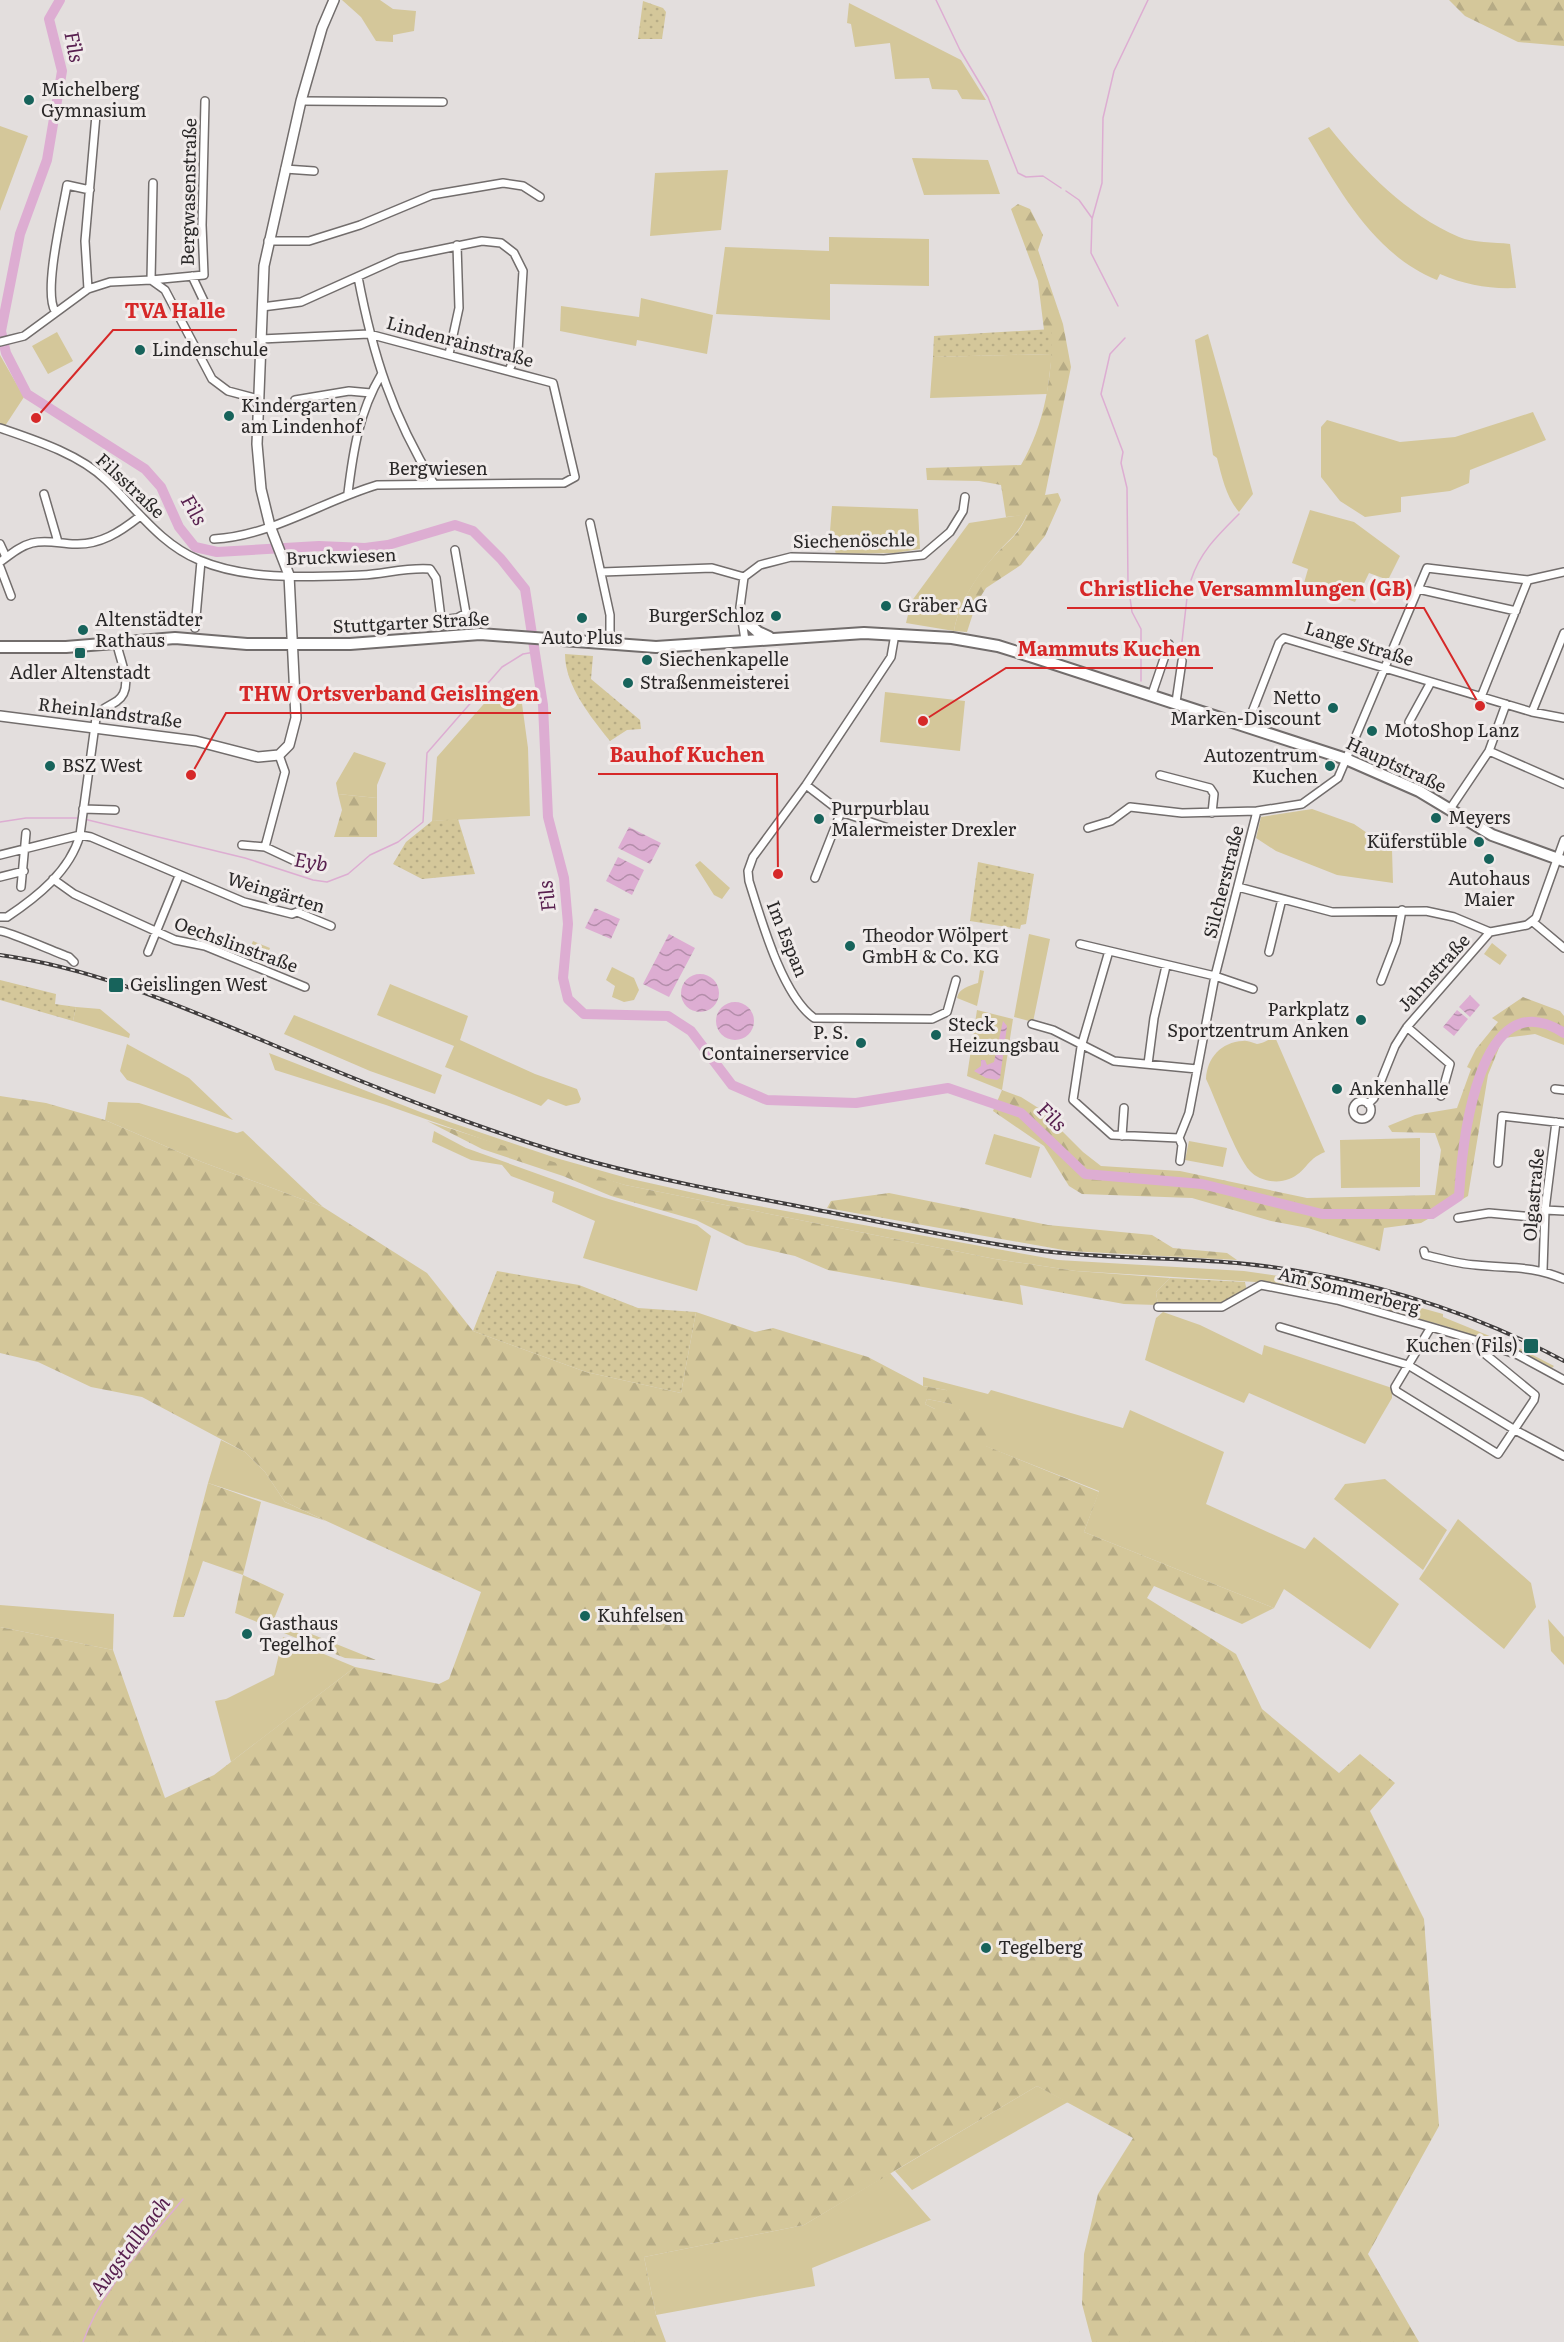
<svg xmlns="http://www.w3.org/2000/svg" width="1564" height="2342" viewBox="0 0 1564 2342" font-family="Literata,serif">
	<defs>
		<pattern id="forest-firs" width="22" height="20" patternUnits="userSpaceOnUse" patternTransform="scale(1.5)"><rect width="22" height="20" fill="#d4c79a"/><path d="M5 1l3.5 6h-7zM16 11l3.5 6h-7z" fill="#b6ab85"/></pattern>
		<pattern id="garden-dots" width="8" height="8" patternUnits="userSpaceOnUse" patternTransform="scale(1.5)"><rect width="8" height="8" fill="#d4c79a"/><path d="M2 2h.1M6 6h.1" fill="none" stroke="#b6ab85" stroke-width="1.8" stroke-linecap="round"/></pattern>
		<pattern id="water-waves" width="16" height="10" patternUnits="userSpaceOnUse" patternTransform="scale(1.5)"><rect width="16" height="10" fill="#ddadd2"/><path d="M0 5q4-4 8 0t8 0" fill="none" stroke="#b38daa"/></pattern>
	</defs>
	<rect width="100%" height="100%" fill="#e3dedd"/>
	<!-- green -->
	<path fill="#d4c79a" d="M342,0H380L393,9L416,11L414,31L393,35V42L376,41L361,17Z
		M849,3L961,60L986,100L962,99L957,90L932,89L929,78L895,79L890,43L855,47L851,24L847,23Z
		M0,126L28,136L0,211Z
		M1329,127C1365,172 1406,214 1459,237C1473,243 1494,242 1510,244L1516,288C1488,289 1466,285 1440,274L1437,280C1375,255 1341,193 1308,138Z
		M912,158L988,160L1000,194L924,195Z
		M728,170L721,230L650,236L655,173Z
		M829,237L929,239V286L830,284V320L716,314L725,247L829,251Z
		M641,298L713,315L707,354L637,340L636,346L560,331L561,306L639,317Z
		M57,332L73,361L48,374L32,346Z
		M1208,334L1253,494L1239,512C1226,497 1222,477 1217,458L1213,455L1195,340Z
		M1052,354L1047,394L930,398L933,357Z
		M0,355L24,397L5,426L0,424Z
		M1533,412L1546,440L1470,470L1469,483L1450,491L1401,497V512L1365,517L1340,501L1321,477V427L1327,420L1400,442L1455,437Z
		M832,506L918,509L920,549L895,553L836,554L833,544H829Z
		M1310,510L1354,522L1400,556L1388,580L1369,573L1355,602L1304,583L1308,569L1292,563Z
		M1027,514C1018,535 1010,538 996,554C977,576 959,602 954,631L906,623L911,602L969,523Z
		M497,689H520L528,748L530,816L432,821L437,757Z
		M885,692L965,701L960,751L880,742Z
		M354,752L386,763L377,785V798L338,794L336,783Z
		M1312,809L1354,824L1392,850L1393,883L1337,875L1276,851L1256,838L1261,817Z
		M700,861L730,888L722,899L714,895L695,865Z
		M1029,934L1050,939L1033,1022L1014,1017Z
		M253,941L270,948L263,966L246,959Z
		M1492,943L1507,955L1500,965L1484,954Z
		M612,967L634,978L639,990L634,1000L624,1002L612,997L615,986L606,980Z
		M980,970L984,971L977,1006L957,998C959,988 969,986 978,983Z
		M390,984L468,1016L460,1040L535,1074L577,1089L581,1099L579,1103L566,1106L548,1099L541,1106L445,1067L454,1046L377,1015Z
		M76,1007L100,1009L130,1034L129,1038L73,1021Z
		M977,1010L1013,1019L1002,1090L967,1076Z
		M294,1015L442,1075L435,1094L370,1071L284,1034Z
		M1275,1037L1325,1152C1305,1160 1307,1172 1289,1179C1277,1184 1259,1181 1250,1171C1236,1156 1216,1100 1206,1079C1207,1058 1221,1042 1243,1041C1248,1040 1252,1043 1257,1044C1262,1044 1270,1039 1275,1037Z
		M127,1044L189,1078L233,1120L127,1080L120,1071Z
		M269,1053L423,1113L556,1158L627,1178L730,1201L1058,1260L1244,1271L1306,1280L1364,1292L1443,1314V1317L1519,1348L1554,1366L1552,1368L1520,1351L1438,1324L1319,1292L1272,1283L1076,1271L995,1259L625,1185L555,1165L386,1105L275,1070Z
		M108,1102L139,1103L237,1133L243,1131L323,1207L202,1162L105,1120Z
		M434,1131L466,1148L602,1197L697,1225L711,1236L697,1291L583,1258L595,1221L552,1202L554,1192L511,1176L502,1165L471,1160L432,1142Z
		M994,1134L1040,1147L1031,1178L985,1164Z
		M1420,1138V1187L1341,1188L1340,1140Z
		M1189,1141L1227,1148L1223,1167L1185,1160Z
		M1163,1312L1200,1325L1262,1355L1264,1345L1392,1388V1398L1365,1444L1249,1393L1244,1403L1145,1360L1156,1318Z
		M923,1377L988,1394L991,1390L1123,1428L1130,1410L1224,1452L1206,1504L1305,1549L1314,1537L1399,1604L1370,1649L1284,1589L1274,1608L1084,1532L1099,1491L985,1446L959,1409H935L925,1404L927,1399L952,1404L946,1390L923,1386Z
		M221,1440L245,1452L265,1472L285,1502L326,1521L208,1483Z
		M1385,1479L1447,1530L1423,1570L1334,1499L1345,1484Z
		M1458,1519L1531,1583L1536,1607L1504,1649L1419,1579Z
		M0,1605L114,1614L113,1650L0,1627Z
		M1548,1619L1564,1637V1665L1551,1651Z
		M283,1637L355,1667L231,1762L215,1701L226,1699L274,1675Z
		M1037,2086L1068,2102L912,2190L895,2171Z
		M890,2173L931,2220L812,2268L815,2286L656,2315L644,2257L804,2225Z"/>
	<!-- forest -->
	<path fill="url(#forest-firs)" d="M1449,0H1564V46L1518,42L1465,16Z
		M1018,204L1030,209L1043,235L1038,250L1063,324L1071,367L1045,495L1058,493L1061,500L1045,536L1021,565L986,588L976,604L967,632L954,631C959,602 978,573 998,552C1012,538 1019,534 1027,515L1006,517L1001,485L979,481L927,480L926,468L1021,465C1045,424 1052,377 1052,330H1044L1038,281L1011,209Z
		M338,794L377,798V837H334L342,810Z
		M1523,997L1560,1011L1564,1016V1045L1535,1034L1503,1038L1488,1075L1468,1196L1421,1223L1384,1228L1380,1251L1308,1228L1271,1221L1192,1198L1082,1194L1069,1186L1044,1146L993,1111L1002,1090L1021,1097L1040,1109L1083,1152L1101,1166L1180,1171L1307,1198L1435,1195L1441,1150L1435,1133L1392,1132L1388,1126L1415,1115L1457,1108L1471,1069L1467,1067L1476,1049L1498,1022L1492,1018Z
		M0,1096L46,1103L105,1120L202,1162L323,1207L427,1273L473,1331L586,1372L681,1393L696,1312L755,1332L773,1328L868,1357L923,1386L946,1390L956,1399L952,1404L927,1399L925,1404L935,1409H959L995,1424L986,1446L1099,1492L1084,1532L1274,1608L1242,1624L1154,1586L1147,1598L1236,1654L1262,1709L1339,1773L1360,1754L1395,1783L1370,1811L1424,1919L1439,2126L1368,2254L1419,2342H1092L1082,2304L1084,2254L1098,2194L1133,2138L1037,2086L804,2225L644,2257L656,2315L666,2342H0V1627L113,1650L165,1798L214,1775L355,1667L439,1684L449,1679L481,1592L285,1502L265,1472L245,1452L142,1397L91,1387L38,1362L0,1353Z
		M427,1121L625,1185L995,1259L1076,1271L1170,1278L1156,1292L1158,1305L1124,1304L1020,1285L1023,1305L828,1270L795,1256L746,1245L696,1220L611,1196L563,1176L482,1149Z
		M889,1193L1048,1225L1152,1235L1173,1248L1227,1253L1237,1260L1069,1251L827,1208L831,1201Z
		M208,1483L261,1502L243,1575L284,1594L274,1619L376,1660L345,1658L235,1613L243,1575L203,1561L184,1617H173Z"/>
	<!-- garden -->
	<path fill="url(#garden-dots)" d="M643,1L663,8L666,12L662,39H638Z
		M1052,329V354L933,357L934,336Z
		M565,654L593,656L591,679L640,720L641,729L627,730L610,741C591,717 565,686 565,654Z
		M458,819L475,874L422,879L393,864L406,842L432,821Z
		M978,862L1034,874L1026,924L1021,925L1020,929L970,921Z
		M0,980L56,994L55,1004L76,1007L73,1021L0,1000Z
		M497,1271L579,1285L638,1308L696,1312L681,1393L586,1372L473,1331Z
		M1170,1278L1245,1282L1247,1292L1222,1305H1158L1156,1292Z"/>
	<!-- water -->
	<path fill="url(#water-waves)" d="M629,827L661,843L650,864L618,848Z
		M618,857L644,870L632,895L606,881Z
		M595,908L620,919L611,939L585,928Z
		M669,934L695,948L669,997L643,984Z
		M681 993a19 19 0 1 1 38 0a19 19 0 1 1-38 0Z
		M1470,995L1480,1005L1470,1017L1459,1007Z
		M716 1021a19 19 0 1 1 38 0a19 19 0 1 1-38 0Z
		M1457,1010L1468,1019L1454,1036L1443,1027Z
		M1003,1021L1007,1026L1000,1078L997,1080L986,1078L974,1071L981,1066V1060H985L987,1065L994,1062Z"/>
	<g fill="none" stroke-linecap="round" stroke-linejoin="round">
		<!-- stream -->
		<path stroke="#ddadd2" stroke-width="1.5" d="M936,0L960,50L988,97L1018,173L1026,177L1043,176L1061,188
			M1066,191L1079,200L1092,218
			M1118,306L1091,253L1092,219L1102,183L1103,118L1114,71L1148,0
			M1125,338L1110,354L1101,394L1123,452L1121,463L1127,488L1128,583L1132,612L1141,629V681
			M1191,580C1200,552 1218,535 1239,514
			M1180,659L1188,589
			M84,819L245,858L313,880L327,882L348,874L370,855L398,842L423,822L427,753L502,667L523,654L535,652
			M0,822L26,818H80
			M83,2342C102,2288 147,2243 183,2199"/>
		<!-- river -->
		<path stroke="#ddadd2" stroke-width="10" d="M60,0L49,19L62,71L47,160L20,234L1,331L6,353L27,394L145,469L161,487L179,527L195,547L217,552L319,546L365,548L388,545L455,525L473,531L501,559L525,589L543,705L548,817L564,878L568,924L563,978L568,999L584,1014L668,1016L691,1031L732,1085L767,1100L856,1103L948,1088L1021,1113L1085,1174L1202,1184L1322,1214H1432L1459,1196C1462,1145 1478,977 1564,1033"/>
		<!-- street casing -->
		<g stroke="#726d6c" stroke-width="10">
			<path id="street" d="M301,101L443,102
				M285,169L314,171
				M153,183L151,280L204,275L202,225L205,101
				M268,241H309L360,225L432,195L503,183L523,186L540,197
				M192,276L211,316
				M358,277C373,356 392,415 434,484
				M88,289L85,241L96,115
				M262,307L301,302L399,258L482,241L501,243L514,253L523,271L518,351L509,370
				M55,311C43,291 63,210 67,185L90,190
				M0,342L24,336L88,289L110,282L151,280L165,290L212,379L228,391L258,399
				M449,354L459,308L457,245
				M295,400L349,391L371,393
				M0,428C35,440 79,454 106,480C136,508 160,544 199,560C248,581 309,577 362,575C384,574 407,567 430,569L436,578L442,626
				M348,493C353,452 359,412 381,375
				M44,494L58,542
				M590,523L610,615V644
				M214,539C271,536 323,501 377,485L564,483L575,477L553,383L369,334L261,339
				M0,544L6,557
				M0,562C11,554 20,546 32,543C47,539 61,544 75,544C100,545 120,532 139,517
				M0,567L11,596
				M602,572L712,568L744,577
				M1418,589L1516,611
				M441,620L457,618L466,613L455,550
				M195,628L201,561
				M895,634L891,657L806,785L753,857L748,871L749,881C761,919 782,995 814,1018L932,1019L947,1012L956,980
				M745,640L740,607L744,577L760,565L791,557L884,559L923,555L950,532L963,511L965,497
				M1152,694L1169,644
				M1481,697L1528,580
				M1176,702L1182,661
				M1532,712L1564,633
				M1409,722L1431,682
				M1247,725L1279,643L1284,638L1532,712L1564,718
				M1489,751L1564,784
				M279,755L285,772L265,847L297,862
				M1160,775L1210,788L1214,794L1212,813
				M806,785L841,812L888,828
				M83,809L115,810
				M1450,809L1489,751L1506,704
				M1088,828L1111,821L1130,807L1182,813L1257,811
				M242,845L265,847
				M0,855L80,835L91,837L244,902L292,914L297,912L331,926
				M0,877L24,871
				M815,878L841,812
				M53,879L74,894L175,940L205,946L305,987
				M21,887L26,833
				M1238,887L1332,912L1426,911L1454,917L1490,932
				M0,917H7C37,897 70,871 80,835L96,718C101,708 108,707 117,701C135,688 120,662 117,644
				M1533,922L1564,948
				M0,931C8,931 57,953 69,957L74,962
				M1080,944L1215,976L1253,989
				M1109,951L1081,1047L1073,1100L1112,1135L1179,1138L1189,1113L1215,976L1257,811L1302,804L1338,778L1427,568L1528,580L1564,572
				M148,952L179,876
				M1269,952L1282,899
				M1381,981L1396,942L1402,910
				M1032,1024L1053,1030L1114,1061L1197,1069
				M1407,1027L1450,1064L1441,1096
				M1148,1064L1154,1018L1166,966
				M1555,1089L1564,1090
				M1353 1110a9 9 0 1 1 18 0a9 9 0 1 1-18 0Z
				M1368,1104L1374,1098L1395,1046L1407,1027L1490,932L1527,925L1536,918L1564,840
				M1122,1136L1124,1108
				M1179,1138L1182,1145L1180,1161
				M1498,1163L1502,1116L1564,1123
				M1545,1210L1564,1211
				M1458,1218L1489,1213L1544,1218
				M1424,1251L1425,1255C1442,1259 1459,1264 1476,1265C1511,1269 1530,1265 1564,1279
				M1543,1270L1545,1210L1556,1122
				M1158,1307H1222L1261,1285L1337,1300L1431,1327L1395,1387L1396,1391L1498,1454L1534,1400L1535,1395L1479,1349L1478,1341L1431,1327
				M1280,1327L1408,1365L1515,1430L1564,1456
				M1478,1341L1518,1355L1564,1380"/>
		</g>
		<!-- secondary casing -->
		<g stroke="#726d6c" stroke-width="12">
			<path id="secondary" d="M0,716L196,741L258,757L279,755L289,745L296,718L289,575L270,526L261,489L257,444L264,266L301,101L322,28L334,0"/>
		</g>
		<!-- primary casing -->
		<g stroke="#726d6c" stroke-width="14">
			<path id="primary" d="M741,617L758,632L769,637
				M0,647H66L175,638L247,644H350L480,634L656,647L864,633L952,638L998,646L1033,657L1346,759L1419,791L1492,835L1564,861"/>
		</g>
		<!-- street -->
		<use href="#street" stroke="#fff" stroke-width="7"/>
		<!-- secondary -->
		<use href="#secondary" stroke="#fff" stroke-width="9"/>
		<!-- primary -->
		<use href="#primary" stroke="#fff" stroke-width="10"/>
		<!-- rail casing -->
		<g stroke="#403d3d" stroke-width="4">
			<path id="rail" d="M0,955C99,969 187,1009 278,1047C381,1090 485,1132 593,1162C672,1183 752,1197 833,1213C902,1226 971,1242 1042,1251C1107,1259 1172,1257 1237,1263C1350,1274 1464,1307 1564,1361"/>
		</g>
		<!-- rail -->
		<use href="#rail" stroke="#f0ebea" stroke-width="1.5" stroke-dasharray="4.5" stroke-linecap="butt"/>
	</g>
	<!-- markers -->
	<g fill="#17635b" stroke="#f0ebea" stroke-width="2">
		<circle cx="29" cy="100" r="6"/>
		<circle cx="140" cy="350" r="6"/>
		<circle cx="229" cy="416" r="6"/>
		<circle cx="886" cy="606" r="6"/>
		<circle cx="776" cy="616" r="6"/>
		<circle cx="582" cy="618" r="6"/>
		<circle cx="83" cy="630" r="6"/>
		<rect x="74" y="647" width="12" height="12" rx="3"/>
		<circle cx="647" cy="660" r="6"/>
		<circle cx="628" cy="683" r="6"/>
		<circle cx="1333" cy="708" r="6"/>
		<circle cx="1372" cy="731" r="6"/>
		<circle cx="50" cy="766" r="6"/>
		<circle cx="1330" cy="766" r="6"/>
		<circle cx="1436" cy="818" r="6"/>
		<circle cx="819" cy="819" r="6"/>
		<circle cx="1479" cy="842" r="6"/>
		<circle cx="1489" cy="859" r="6"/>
		<circle cx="850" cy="946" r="6"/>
		<rect x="108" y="977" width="16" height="16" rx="3"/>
		<circle cx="1361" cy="1020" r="6"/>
		<circle cx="936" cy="1035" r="6"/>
		<circle cx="861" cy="1043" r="6"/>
		<circle cx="1337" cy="1089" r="6"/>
		<rect x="1523" y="1338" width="16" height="16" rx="3"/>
		<circle cx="585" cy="1616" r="6"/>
		<circle cx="247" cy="1634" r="6"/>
		<circle cx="986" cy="1948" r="6"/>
	</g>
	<g text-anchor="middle" stroke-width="6" stroke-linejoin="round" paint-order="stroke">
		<!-- poi labels -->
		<g font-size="18" fill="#2a2828" stroke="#f0ebea" text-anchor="start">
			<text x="41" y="96">Michelberg<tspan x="41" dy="21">Gymnasium</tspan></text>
			<text x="152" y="356">Lindenschule</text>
			<text x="241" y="412">Kindergarten<tspan x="241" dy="21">am Lindenhof</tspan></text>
			<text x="898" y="612">Gräber AG</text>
			<text x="764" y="622" text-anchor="end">BurgerSchloz</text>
			<text x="95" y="626">Altenstädter<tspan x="95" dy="21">Rathaus</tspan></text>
			<text x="582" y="644" text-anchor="middle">Auto Plus</text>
			<text x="659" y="666">Siechenkapelle</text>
			<text x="80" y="679" text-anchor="middle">Adler Altenstadt</text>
			<text x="640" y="689">Straßenmeisterei</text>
			<text x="1321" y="704" text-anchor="end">Netto<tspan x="1321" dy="21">Marken-Discount</tspan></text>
			<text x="1384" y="737">MotoShop Lanz</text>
			<text x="1318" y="762" text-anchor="end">Autozentrum<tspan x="1318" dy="21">Kuchen</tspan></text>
			<text x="62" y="772">BSZ West</text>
			<text x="831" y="815">Purpurblau<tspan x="831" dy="21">Malermeister Drexler</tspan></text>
			<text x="1448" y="824">Meyers</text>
			<text x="1467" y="848" text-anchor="end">Küferstüble</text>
			<text x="1489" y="885" text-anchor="middle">Autohaus<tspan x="1489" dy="21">Maier</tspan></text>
			<text x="862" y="942">Theodor Wölpert<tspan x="862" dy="21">GmbH &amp; Co. KG</tspan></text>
			<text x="130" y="991">Geislingen West</text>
			<text x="1349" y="1016" text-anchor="end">Parkplatz<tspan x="1349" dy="21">Sportzentrum Anken</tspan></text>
			<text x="948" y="1031">Steck<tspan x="948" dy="21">Heizungsbau</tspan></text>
			<text x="849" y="1039" text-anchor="end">P. S.<tspan x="849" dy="21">Containerservice</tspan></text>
			<text x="1349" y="1095">Ankenhalle</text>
			<text x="1518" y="1352" text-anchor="end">Kuchen (Fils)</text>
			<text x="597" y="1622">Kuhfelsen</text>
			<text x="259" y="1630">Gasthaus<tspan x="259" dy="21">Tegelhof</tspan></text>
			<text x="998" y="1954">Tegelberg</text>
		</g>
		<!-- street labels -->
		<g font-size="18" fill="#2a2828" stroke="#f0ebea">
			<text transform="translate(189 192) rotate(-89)" y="6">Bergwasenstraße</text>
			<text transform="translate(460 342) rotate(15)" y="6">Lindenrainstraße</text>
			<text x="438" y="475">Bergwiesen</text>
			<text transform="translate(130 486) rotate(43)" y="6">Filsstraße</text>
			<text transform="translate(854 541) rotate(-1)" y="6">Siechenöschle</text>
			<text transform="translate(341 557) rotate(-2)" y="6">Bruckwiesen</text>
			<text transform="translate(411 623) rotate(-3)" y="6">Stuttgarter Straße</text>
			<text transform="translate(1359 644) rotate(17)" y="6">Lange Straße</text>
			<text transform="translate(110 713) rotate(7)" y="6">Rheinlandstraße</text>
			<text transform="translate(1396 765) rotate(25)" y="6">Hauptstraße</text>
			<text transform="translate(1224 882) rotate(-76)" y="6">Silcherstraße</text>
			<text transform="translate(276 893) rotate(17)" y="6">Weingärten</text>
			<text transform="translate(787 939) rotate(68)" y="6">Im Espan</text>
			<text transform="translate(236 945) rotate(20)" y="6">Oechslinstraße</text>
			<text transform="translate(1434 973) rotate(-48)" y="6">Jahnstraße</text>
			<text transform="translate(1534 1195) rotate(-85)" y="6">Olgastraße</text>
			<text transform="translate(1349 1291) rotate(14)" y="6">Am Sommerberg</text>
		</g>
		<!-- water labels -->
		<g font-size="20" font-style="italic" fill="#58204f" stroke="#f0ebea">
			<text transform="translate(74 47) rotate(79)" y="7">Fils</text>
			<text transform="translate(194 510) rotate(60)" y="7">Fils</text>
			<text transform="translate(311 862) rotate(10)" y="7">Eyb</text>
			<text transform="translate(547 896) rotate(-97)" y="7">Fils</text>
			<text transform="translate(1052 1117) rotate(44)" y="7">Fils</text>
			<text transform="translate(130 2246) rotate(-53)" y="7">Augstallbach</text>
		</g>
	</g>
	<!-- callouts -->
	<path fill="none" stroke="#d62828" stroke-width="2" d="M36 418L113 330H237M1480 706L1424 608H1067M923 721L1006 668H1213M191 775L226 713H551M778 874L777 774H598"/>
	<g fill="#d62828" stroke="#f0ebea" stroke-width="2">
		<circle cx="36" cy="418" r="6"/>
		<circle cx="1480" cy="706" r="6"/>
		<circle cx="923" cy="721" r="6"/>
		<circle cx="191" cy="775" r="6"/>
		<circle cx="778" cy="874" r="6"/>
	</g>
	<g font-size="20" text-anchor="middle" font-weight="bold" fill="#d62828" stroke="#f0ebea" stroke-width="6" stroke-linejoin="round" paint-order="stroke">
		<text x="175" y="318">TVA Halle</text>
		<text x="1246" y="596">Christliche Versammlungen (GB)</text>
		<text x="1109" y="656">Mammuts Kuchen</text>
		<text x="389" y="701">THW Ortsverband Geislingen</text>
		<text x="687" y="762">Bauhof Kuchen</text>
	</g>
</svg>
